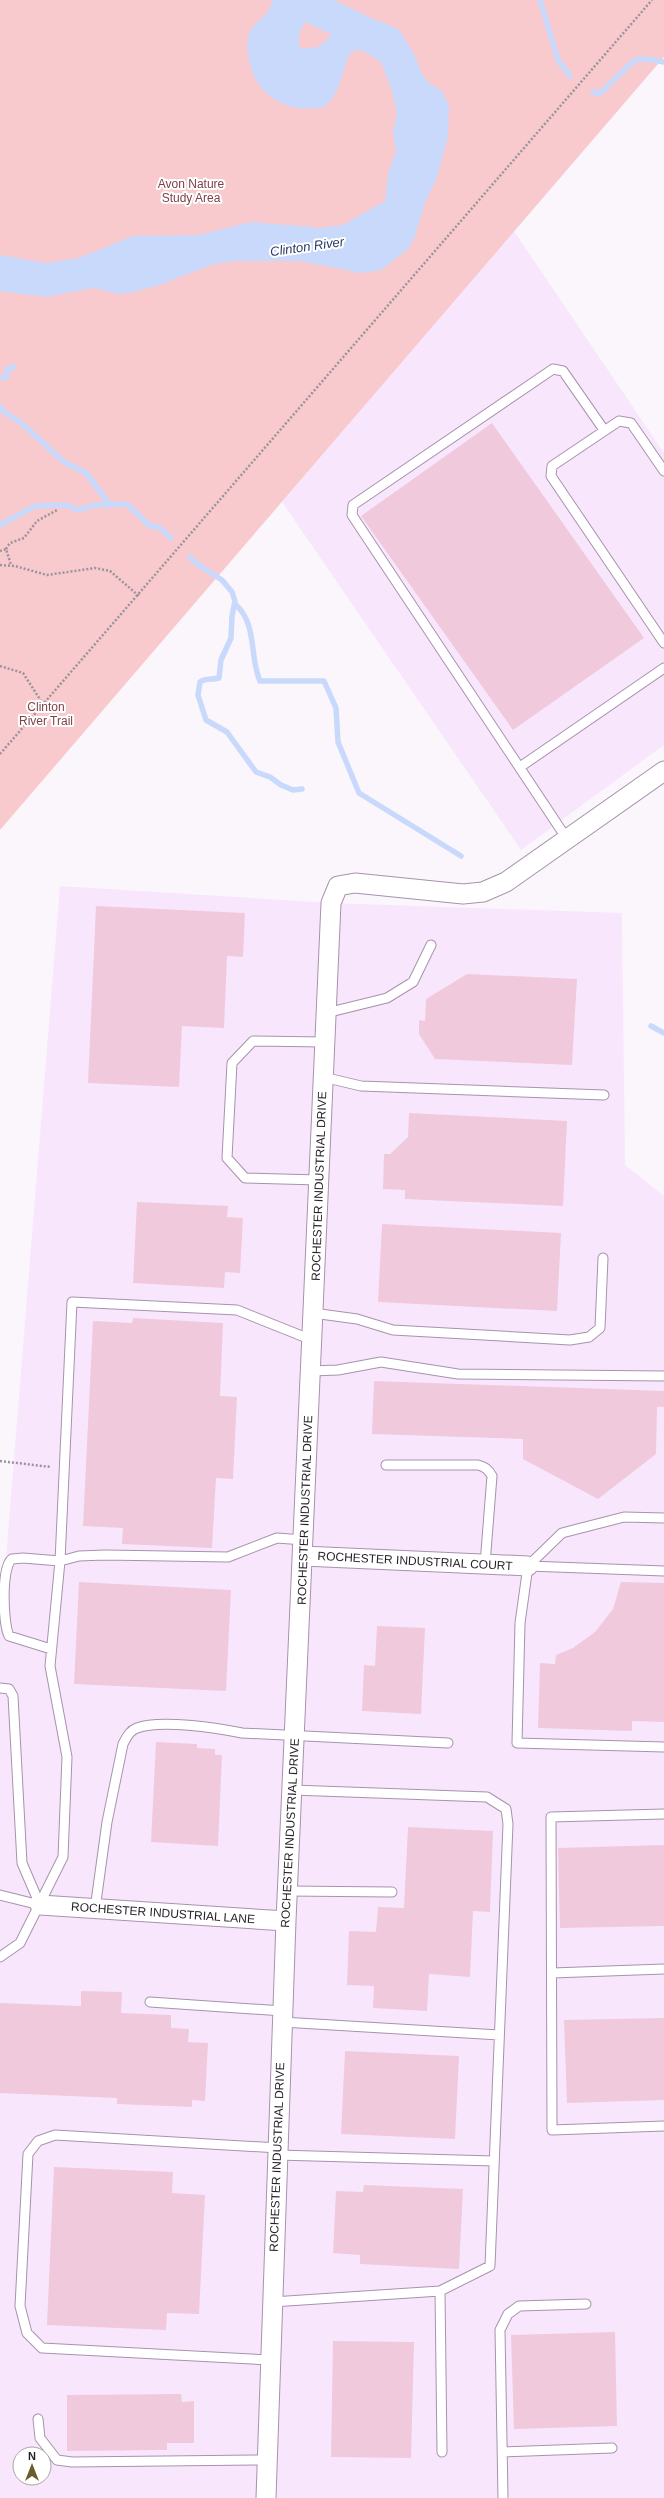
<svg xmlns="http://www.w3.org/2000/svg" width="664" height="2498" viewBox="0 0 664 2498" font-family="Arial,sans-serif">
	<rect width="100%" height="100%" fill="#fbf6fc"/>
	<!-- built -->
	<path fill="#f8e7fc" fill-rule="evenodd" d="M514,231L664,453V745L521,850L282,502Z
		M60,886L331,903L622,913L625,1165L664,1196V2498H0V1633ZM20,2454H44V2478H20Z"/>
	<!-- green -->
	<path fill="#f8cacd" d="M0,0H664V57L0,830Z"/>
	<!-- water -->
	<path fill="#c8d9fc" d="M272,0H314C313,19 292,30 301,49L318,47L348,21L383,22L399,30L413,52L422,74L429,83L442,91L449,106L448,137L436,180L426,200L414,239L408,249L389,264L381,270L362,273L300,261H233L211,265L157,286L129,293L119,294L93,288L46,297L0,291V255L46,263L79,258L133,236L199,235L251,222L313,227L347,236H356L371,231L377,226L384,213L388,174L396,151L393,132L397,113L392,91L381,62L365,52L357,50L351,52C340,72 342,93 324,107C291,114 259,99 250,65C248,56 246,46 248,37C251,21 271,17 272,0Z"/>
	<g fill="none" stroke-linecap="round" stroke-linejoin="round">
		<!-- stream -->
		<path stroke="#c8d9fc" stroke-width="5.5" d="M540,0L558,60L570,76
			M593,92L599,94L635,60L648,59L664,62
			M0,378L7,377V369L14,367
			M0,406L4,412L20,422L64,462L86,473L110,505
			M0,525L35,506L67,505L77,510L96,505L127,504L150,526L159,527L171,538
			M190,557L197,564L222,580L232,592L235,601L232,616L231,638L221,660L219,678C212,680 206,678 200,682L198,695L206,720L227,732L256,772L270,777L281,785L293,790L302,789
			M235,604C258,624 249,657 260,681H324L336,708L338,742L359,793L461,856
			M651,1026L664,1033"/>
		<!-- river -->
		<path stroke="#c8d9fc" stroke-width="32" d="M297,0L384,42
			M314,245L349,240L401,210L405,190"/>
	</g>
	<!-- building -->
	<path fill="#f1c9dd" d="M492,423L644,638L513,730L361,516Z
		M96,906L245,913L243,957L227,956L224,1028L182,1026L179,1087L88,1083Z
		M467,974L577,979L572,1065L435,1059L419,1034V1020L425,1021L426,999Z
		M409,1113L567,1121L563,1206L405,1199V1190L383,1189L384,1154H390L408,1137Z
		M137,1202L228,1206L227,1217L243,1218L240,1273L225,1272L224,1288L133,1283Z
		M382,1224L561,1233L557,1311L378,1302Z
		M133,1318L223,1323L220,1396L237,1397L233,1479L216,1478L212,1548L122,1544L123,1528L83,1526L93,1321L132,1323Z
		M374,1381L664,1391V1407H657L656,1454L598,1499L523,1459V1439L372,1434Z
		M79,1582L231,1590L226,1691L74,1684Z
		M621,1582L664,1583V1722L632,1721V1731L538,1728L540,1663L555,1664L556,1655L573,1648L595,1632L613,1609Z
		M377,1626L425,1628L421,1714L362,1711L364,1665L375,1666Z
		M156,1742L197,1744V1748L215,1749V1755H222L218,1846L151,1842Z
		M408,1827L493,1831L490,1912L473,1911L470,1977L429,1974L427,2011L373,2008L374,1986L347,1985L349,1931L376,1932L378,1907L404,1908Z
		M664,1845V1926L560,1928L558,1848Z
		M81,1991L122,1992L121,2013L171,2015V2028L189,2029L188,2042L208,2043L205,2101L192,2100V2107L117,2104V2098L0,2093V2003L81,2006Z
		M664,2018V2100L567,2103L564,2020Z
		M345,2051L459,2056L455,2139L341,2134Z
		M54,2167L173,2172L172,2193L205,2195L199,2314L167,2313L166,2330L47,2325Z
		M364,2185L463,2189L459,2269L360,2264V2255L333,2253L336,2191L363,2192Z
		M615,2332L617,2426L514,2429L511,2335Z
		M333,2341L414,2342L411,2458L331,2457Z
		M181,2394L182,2402L194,2401V2443H167V2450L67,2451V2395Z"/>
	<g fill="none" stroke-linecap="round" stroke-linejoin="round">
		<!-- lane casing -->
		<g stroke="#a892ad" stroke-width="11">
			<path id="lane" d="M664,471L631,423L619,421L552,466L551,476L664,643
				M520,767L664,668
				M567,839L352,515L353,505L553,369L563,371L604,430
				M326,1013L387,998L413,982L431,945
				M323,1077L361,1086L604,1095
				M319,1180L245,1178L227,1158L232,1063L253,1041L325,1042
				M313,1313L357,1319L393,1330L570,1340L589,1337L600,1328L603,1258
				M311,1371L338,1370L381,1362L458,1374L664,1376
				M386,1465H478C485,1467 488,1469 492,1476L485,1564
				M664,1518L624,1517L562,1533L528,1566L520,1623L517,1743L664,1747
				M528,1566L664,1571
				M51,1649L9,1636C3,1623 1,1567 12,1559L23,1558L60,1561L72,1302L237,1310L312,1340
				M0,1688L9,1689L13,1696L22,1863L40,1905
				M292,1790L487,1797L506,1809L508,1824L490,2266L440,2291L442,2452
				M664,1814L551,1817L552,2130L664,2126
				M288,1891L392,1892
				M0,1895L40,1905
				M95,1909L107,1822L123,1744C127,1737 129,1731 137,1728C160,1719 217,1728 242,1733L448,1743
				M0,1957L20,1943L63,1857L67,1757L50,1666L60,1561L79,1556L105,1555L228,1557L277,1538L304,1540
				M552,1973L664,1969
				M150,2002L283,2011
				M282,2022L499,2035
				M277,2155L494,2161
				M272,2302L440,2291
				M270,2360L42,2348L27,2333L20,2306L28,2154L38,2141L55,2135L278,2148
				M38,2419L40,2438L57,2460L72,2462L266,2460
				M502,2452L612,2448
				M503,2498L500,2330L508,2314L519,2306L586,2304"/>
		</g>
		<!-- street casing -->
		<g stroke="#a892ad" stroke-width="21">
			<path id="street" d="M303,1556L528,1566
				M40,1905L286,1921
				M266,2498L286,1921L331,903L338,886L355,883L463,894L483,892L506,882L664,771"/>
		</g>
		<!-- path -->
		<path stroke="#9a939b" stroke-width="2.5" stroke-dasharray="2 2" stroke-linecap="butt" d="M6,549L10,543L24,538L37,521L57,510
			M0,551L6,549L11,565
			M0,565L15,566L47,575L95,568L110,571L139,596
			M0,666L23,673L43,704
			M0,754L652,0
			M0,1461L51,1467"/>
		<!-- lane -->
		<use href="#lane" stroke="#fff" stroke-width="9"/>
		<!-- street -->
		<use href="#street" stroke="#fff" stroke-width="19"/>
	</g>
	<g text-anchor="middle" stroke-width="4" stroke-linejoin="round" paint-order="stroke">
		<!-- park labels -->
		<g font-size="12" fill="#7e4249" stroke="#fff">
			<text x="191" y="188">Avon Nature<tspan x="191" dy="14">Study Area</tspan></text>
			<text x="46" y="711">Clinton<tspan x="46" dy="14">River Trail</tspan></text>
		</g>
		<!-- street labels -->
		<g font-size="12" fill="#251d27" stroke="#fff">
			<text transform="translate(319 1186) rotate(-88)" y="4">ROCHESTER INDUSTRIAL DRIVE</text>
			<text transform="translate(305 1510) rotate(-88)" y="4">ROCHESTER INDUSTRIAL DRIVE</text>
			<text transform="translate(415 1561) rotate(3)" y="4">ROCHESTER INDUSTRIAL COURT</text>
			<text transform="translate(290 1833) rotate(-87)" y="4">ROCHESTER INDUSTRIAL DRIVE</text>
			<text transform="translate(163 1913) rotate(4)" y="4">ROCHESTER INDUSTRIAL LANE</text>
			<text transform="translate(277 2157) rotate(-88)" y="4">ROCHESTER INDUSTRIAL DRIVE</text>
		</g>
		<!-- water labels -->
		<g font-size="13" font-style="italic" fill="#263966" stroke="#fff">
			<text transform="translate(307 246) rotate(-8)" y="5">Clinton River</text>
		</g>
	</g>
	<!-- north arrow -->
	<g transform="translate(32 2466)"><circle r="19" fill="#ffffff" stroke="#a8a5a9"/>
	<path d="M0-3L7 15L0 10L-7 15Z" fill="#695c29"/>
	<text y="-6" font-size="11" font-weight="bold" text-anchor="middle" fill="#251d27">N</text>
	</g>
</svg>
